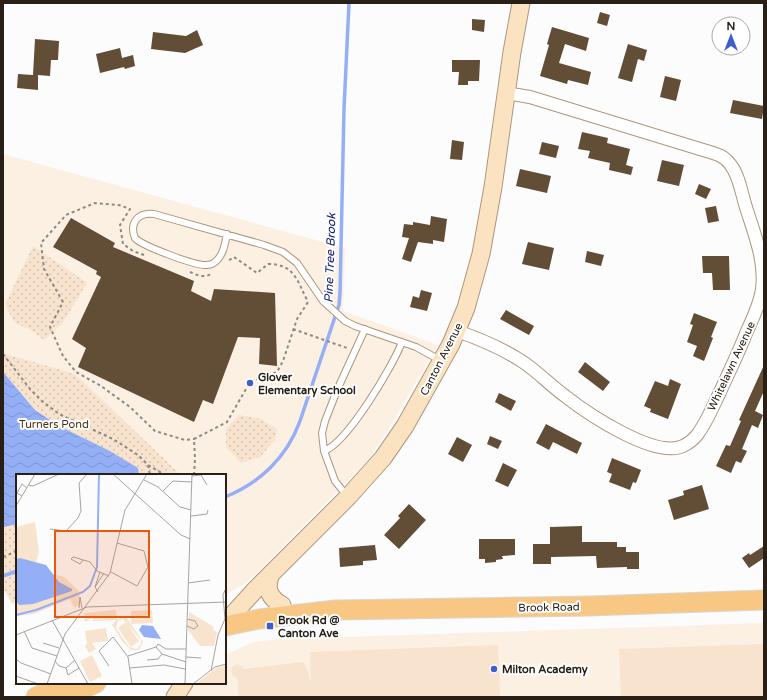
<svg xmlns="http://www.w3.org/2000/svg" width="767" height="700" viewBox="0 0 767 700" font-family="'Varela Round',sans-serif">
	<defs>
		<pattern id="park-dots" width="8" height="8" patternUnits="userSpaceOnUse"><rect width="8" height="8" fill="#f7e3ce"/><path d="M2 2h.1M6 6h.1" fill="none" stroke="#d4c2b0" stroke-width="1.8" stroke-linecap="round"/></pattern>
		<pattern id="water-waves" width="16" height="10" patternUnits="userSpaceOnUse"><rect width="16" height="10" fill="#95aff7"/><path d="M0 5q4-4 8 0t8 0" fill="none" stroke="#8096d3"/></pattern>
	</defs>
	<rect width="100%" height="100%" fill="#fcfcfc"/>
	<!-- built -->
	<path fill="#fcf0e3" d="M3,154L345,248L343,311L438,345L385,435L368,460L255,575L244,584L225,595V475H181L75,374L3,353Z
		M764,623V697H186L195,683H225V655L253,642L280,639Z"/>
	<!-- green -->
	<path fill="#f7e3ce" d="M764,644V697H621L619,649Z
		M498,645L500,697H312V695L311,697H239L237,678L234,677L231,672L232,667L237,664L242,666L244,669L303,662L307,669L311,683L310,652Z"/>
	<!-- park -->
	<path fill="url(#park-dots)" d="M33,246L87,283L62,324L44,340L29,329L15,323L5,305Z
		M3,353L75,374L181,475H17V601L12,604L5,591H3Z
		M239,415L261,419L277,429L275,440L260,457L241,463L226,447V429Z"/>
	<!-- water -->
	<path fill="url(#water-waves)" d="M3,372L35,410L59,426L110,451L138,468L139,475H17V524L3,527Z"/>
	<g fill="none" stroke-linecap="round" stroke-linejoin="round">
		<!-- stream -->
		<path stroke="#95aff7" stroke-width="3.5" d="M225,497C260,483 287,457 300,421L339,305L340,293L344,109L349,3
			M3,576L17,571"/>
	</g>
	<!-- building -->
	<path fill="#624d36" d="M600,12L610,15L607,26L597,23Z
		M472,19L485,20L484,32L472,30Z
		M552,27L589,38L586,51L565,44L559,63L591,72L588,85L568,80L567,84L540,76L549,45L547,44Z
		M197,30L203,45L185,53L151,49L153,32L186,36Z
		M35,39L59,41L58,60H51L50,76L38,75V90L17,88L18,74L33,75Z
		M628,44L647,50L644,61L638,59L632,82L618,78Z
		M120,48L122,58L133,55L135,66L125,69L124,67L100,73L96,54Z
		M452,60H480L479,81H468V85H458L459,72H452Z
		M665,76L681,80L676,101L660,97Z
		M733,100L764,106L762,119L730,113Z
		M582,132L608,138L607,143L630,149L626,165L633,167L631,175L609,170L610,163L588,158L590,151L578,149Z
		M452,140L464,142L462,160L450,159Z
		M542,142L559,146L556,158L539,154Z
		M662,160L684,165L679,186L657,181Z
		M520,169L551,176L547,193L516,186Z
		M699,184L711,189L706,199L695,194Z
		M716,206L719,221L708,223L705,208Z
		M431,216L447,219L444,242L433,240V244L418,242L411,262L402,259L409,238L402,237L404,224L413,225V222L430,225Z
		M71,218L115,243L113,247L194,281L191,291L211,301L214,289L275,293L277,366L259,364L260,338L238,337L213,404L203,400L194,422L78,367L86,348L72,339L101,277L96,274L97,271L53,247Z
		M528,242L554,248L549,270L522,264Z
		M587,251L604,255L601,266L585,262Z
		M702,256H729L730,290H713L712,273H703Z
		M421,290L432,293L427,311L410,307L413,296L419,298Z
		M506,310L534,326L529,335L500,319Z
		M694,313L717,322L711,337L713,338L704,361L693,356L697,346L687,342L693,325L690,324Z
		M585,362L610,382L603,391L578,372Z
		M764,365V391L755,411L763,415L758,428L752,425L742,449L747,451L741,463L736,461L731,473L716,466L726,445L730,446L741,421L739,420Z
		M670,379L681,384L668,419L650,412L651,409L644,406L655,381L668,386Z
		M499,393L516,401L511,411L495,402Z
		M546,424L582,443L577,454L553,442L549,450L536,443Z
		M490,436L502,441L498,449L487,444Z
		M457,437L472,445L463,462L448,454Z
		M612,458L641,470L636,483L633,482L630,490L609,482L612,474L607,472Z
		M503,463L517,470L508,487L495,481Z
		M702,485L709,509L674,520L668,500L684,495L683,491Z
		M409,504L426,520L399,549L384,535L400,518L398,516Z
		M582,526V542H617V547H626V552H639V569H627V567L597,568L596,556L551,557V564H533V544H550V527Z
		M479,539H515V555L502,556L503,559L496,560V562L485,563V559H479Z
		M375,545L377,560L363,561V565L340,567L339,548Z
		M764,546V558L749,568L742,558L749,553L750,555Z"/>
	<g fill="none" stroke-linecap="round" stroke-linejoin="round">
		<!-- lane casing -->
		<g stroke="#ad967d" stroke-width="8">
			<path id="lane" d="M227,234C225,244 223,256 215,262C213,264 209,265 206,265C196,266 142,246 135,238C129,223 138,212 154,214L264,245L283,252L297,263L323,301L345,321L355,326L416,347L440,360
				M324,451L322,433L325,421L338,388L365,329
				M347,496L335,481L324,451C347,443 393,366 402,342"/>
		</g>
		<!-- street casing -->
		<g stroke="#ad967d" stroke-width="14">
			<path id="street" d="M457,331C480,339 502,348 523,362C538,372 550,385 565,396C588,414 655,459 683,446C689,443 694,439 697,435C707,422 713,406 720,392C729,372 739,352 747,331C753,318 760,304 762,289C766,260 753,231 745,204C741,191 739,175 730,164C726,158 720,155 713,153L530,97L506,93"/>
		</g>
		<!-- secondary casing -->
		<g stroke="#ad967d" stroke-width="19">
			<path id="secondary" d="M271,574C265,588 269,598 282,605
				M225,623L256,589L348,497L383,458L405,426L451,344L466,308L481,254L493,187L512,52L521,3
				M175,697L184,683"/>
		</g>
		<!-- primary casing -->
		<g stroke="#d8d7d5" stroke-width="21">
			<path id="primary" d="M225,626L259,619L335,610L590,606L764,600
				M36,697L66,683
				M65,697L96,683"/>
		</g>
		<!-- path -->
		<path stroke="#8d8984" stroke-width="2" stroke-dasharray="3 3" stroke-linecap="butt" d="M144,255L133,251L123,244L120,225L130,209L119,205L95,203L66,215L41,243L44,269L63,302L50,327L63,356L76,372L101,386L130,407L155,431L185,440L194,439
			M190,272C197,275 205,279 212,273
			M293,329L347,348
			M3,354L30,389L42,401L59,414L113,439L138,455L148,465L165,475
			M148,465L150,475
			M194,475L195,459L194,439L227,422L250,382L277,372L283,361L297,319L308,302C297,281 295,264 268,264L257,273L234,257L228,261
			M3,557L17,551"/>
		<!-- lane -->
		<use href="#lane" stroke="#fff" stroke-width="6"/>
		<!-- street -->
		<use href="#street" stroke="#fff" stroke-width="12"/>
		<!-- secondary -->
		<use href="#secondary" stroke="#fbe3c1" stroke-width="17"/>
		<!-- primary -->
		<use href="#primary" stroke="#f8c783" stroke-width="19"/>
	</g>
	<!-- markers -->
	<g fill="#405dd0" stroke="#fff" stroke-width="1.5">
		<circle cx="250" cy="383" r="4"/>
		<rect x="266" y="622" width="8" height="8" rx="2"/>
		<circle cx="494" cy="669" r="4"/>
	</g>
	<g text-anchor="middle" stroke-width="4" stroke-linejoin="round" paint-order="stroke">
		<!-- street labels -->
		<g font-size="11" fill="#282016" stroke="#fff">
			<text transform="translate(441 359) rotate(-63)" y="4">Canton Avenue</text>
			<text transform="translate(731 366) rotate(-65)" y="4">Whitelawn Avenue</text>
			<text transform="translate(549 607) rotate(-1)" y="4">Brook Road</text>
		</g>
		<!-- poi labels -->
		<g font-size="11" font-weight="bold" fill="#282016" stroke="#fff" text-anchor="start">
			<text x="258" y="381">Glover<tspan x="258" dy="13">Elementary School</tspan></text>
			<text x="278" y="624">Brook Rd @<tspan x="278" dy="13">Canton Ave</tspan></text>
			<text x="502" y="673">Milton Academy</text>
		</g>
		<!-- park labels -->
		<g font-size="11" fill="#483013" stroke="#fff">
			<text x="54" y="428">Turners Pond</text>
		</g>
		<!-- water labels -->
		<g font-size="12" font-style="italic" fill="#142171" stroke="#fff">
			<text transform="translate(330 258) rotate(-88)" y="4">Pine Tree Brook</text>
		</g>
	</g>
	<!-- overview -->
	<g transform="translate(16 474)">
		<rect width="210" height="210" fill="#fcfcfc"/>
		<path d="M100,136L101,146L109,142L115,150V137L136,136L137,149L115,150L127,168L123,176H115L106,167L96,151L100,146L77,147V144L69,148L68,139ZM107,145L125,166V170L121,175L113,173L100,154L102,147ZM110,148L123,167L115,173L102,154ZM90,154L92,167L76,169L80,175L73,179L69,172L71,170L69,157ZM76,181L86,202L74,208L64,187Z" fill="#f7e3ce" fill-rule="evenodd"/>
		<path d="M210,191V210H180L200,194Z" fill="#f7e3ce"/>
		<path d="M19,48L23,78L18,94L48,103L63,117L64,131L58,134L54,125L18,140L0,142V53ZM173,138L198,153L197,156L201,158L198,172H184L172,156Z" fill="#f7e3ce"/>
		<path d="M4,84L30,91L43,108L56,115V117L17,130L3,131L0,127V85ZM126,151L137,152L145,165L128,163L123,156Z" fill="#95aff7"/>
		<path fill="none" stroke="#95aff7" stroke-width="2" d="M0,141L20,136L67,118L74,112L81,93L83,0"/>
		<path fill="none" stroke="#a7a4a0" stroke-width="1" d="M97,0L165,61L174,65M176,2L185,1L191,11M128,6L142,13L164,33L175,36M12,11L17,12L43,0M147,17L157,7L176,8M6,22L1,19L6,10L11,14M0,32L19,0M175,42L191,40L192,36M34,55L50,57L62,44L65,37L63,9L71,0M67,86L64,90L55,85L57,83H58L67,86L71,87L74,88L81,97L93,102M95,98L121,112L132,93L128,77L101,69M172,109L194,106M79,113L84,98M82,118L79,113L88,99M63,134L64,123L66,134M36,146L72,210M171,152L178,155L182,152L179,147L171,145M8,157L16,174L41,182M0,161L71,133L210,128M27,169L43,174M140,173L142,170L150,175H170M112,182L140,173L146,180L170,188M170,183L185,184M0,185L5,189L35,200M131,186L142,185L146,180M39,187L43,192L50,194L52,201L63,194M93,192L83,177L97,163L112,183L116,210M50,194L59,186M114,194L148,191L169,195M195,197L202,161L209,145L207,121L210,114M0,202L22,210M31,210L49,160L94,99L109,36L131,0M169,210L176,0M177,210L199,193L210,190"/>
		<path fill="#e8590c" fill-opacity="0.15" stroke="#e8590c" stroke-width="2" d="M39,57H133V143H39Z"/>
		<rect width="210" height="210" fill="none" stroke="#282016" stroke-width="2"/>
	</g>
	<!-- border -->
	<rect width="767" height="700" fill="none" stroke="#282016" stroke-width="8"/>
	<!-- north arrow -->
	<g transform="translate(731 36)"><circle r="19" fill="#ffffff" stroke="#a9a6a2"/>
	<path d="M0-3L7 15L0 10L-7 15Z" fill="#405dd0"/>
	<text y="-6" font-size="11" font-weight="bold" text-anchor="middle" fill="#282016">N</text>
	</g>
</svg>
